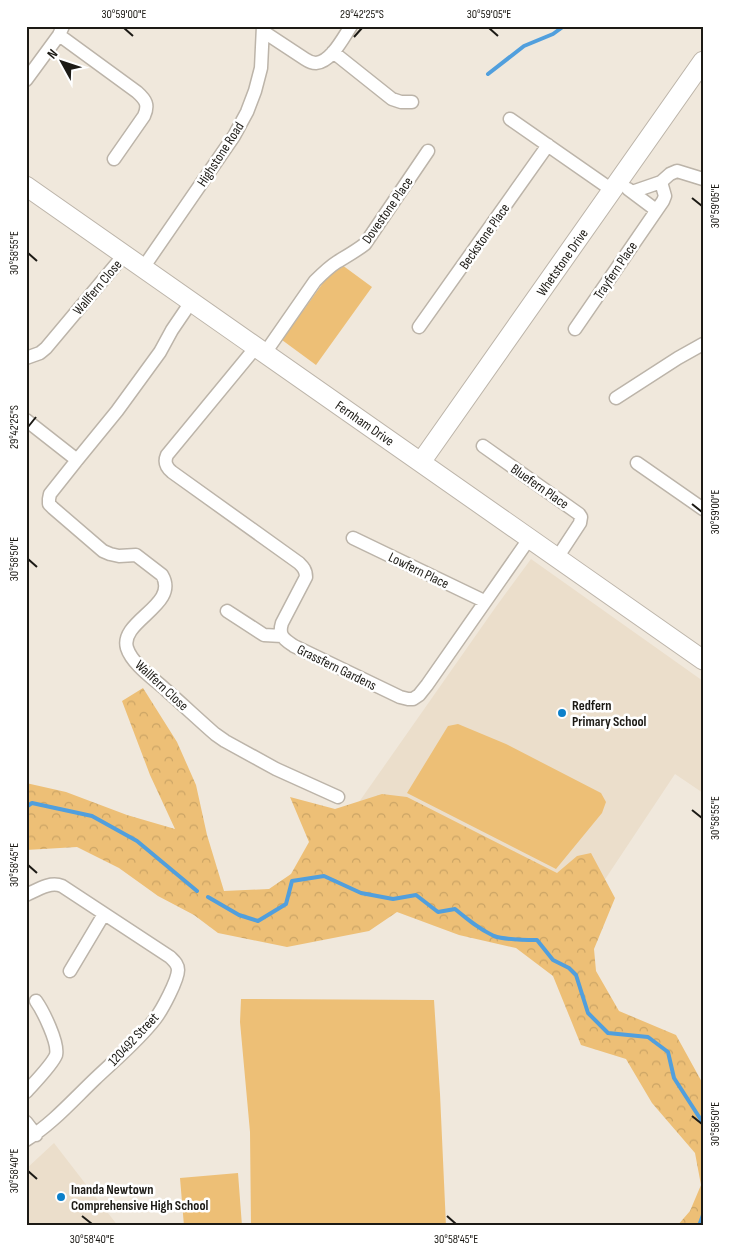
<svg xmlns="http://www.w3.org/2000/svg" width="729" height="1252" viewBox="0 0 729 1252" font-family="'Sofia Sans Condensed',sans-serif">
	<defs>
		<pattern id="forest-crowns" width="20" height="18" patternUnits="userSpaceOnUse" patternTransform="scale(1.25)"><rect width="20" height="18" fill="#edbf76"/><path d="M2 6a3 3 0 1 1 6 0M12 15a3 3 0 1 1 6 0" fill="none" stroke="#cba465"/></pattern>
	</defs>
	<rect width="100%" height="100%" fill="#f0e8dc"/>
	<!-- built -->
	<path fill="#ebdecb" d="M531,559L703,681V793L675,774L584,911L359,802L495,608Z
		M54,1143L118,1226H26V1169Z"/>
	<!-- grass -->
	<path fill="#edbf76" d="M338,262L372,287L316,365L282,340Z
		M458,724L506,744L601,793L606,802L602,813L556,869L407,793L448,726Z
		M241,999L434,1000L440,1094L446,1226H251L250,1132L240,1022Z
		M238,1173L242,1226H184L180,1178Z"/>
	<!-- forest -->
	<path fill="url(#forest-crowns)" d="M143,688L177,742L196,785L207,835L224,891L269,889L291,874L309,842L290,797L335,809L382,794L407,797L557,873L577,856L591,853L615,898L594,949L596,971L619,1011L676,1035L703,1084V1226H677L690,1211L701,1185L695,1153L652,1103L626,1059L581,1045L553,976L516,948L459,935L397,912L369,931L287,947L218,933L194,915L158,896L119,868L77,847L26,850V783L66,792L127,815L175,829L150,775L122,701Z"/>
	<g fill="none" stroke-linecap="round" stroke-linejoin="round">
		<!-- stream -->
		<path stroke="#519fdd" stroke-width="4" d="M488,74L524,46L553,34L564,26
			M26,807L32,803L92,816L137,841L197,891
			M208,897L239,915L258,921L286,904L292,881L324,876L361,893L393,899L416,895L438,912L455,909C467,919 479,929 494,936C505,940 524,940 537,940L553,960L569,968L576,975L588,1013L608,1033L648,1037L668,1052L674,1078L703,1123
			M699,1226L703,1215"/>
		<!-- street casing -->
		<g stroke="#bcb4a9" stroke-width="15">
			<path id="street" d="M264,32L305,59C308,61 312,63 316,63C331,62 343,38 351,26
				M59,35L137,92C146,100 149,105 144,116L114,159
				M333,52L392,99L401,102H412
				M26,80L59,35L63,26
				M510,119L612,190
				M628,189L656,210
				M632,192L661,182L670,174L677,171L703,179
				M143,268L234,136L247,112L255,91L261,68L263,26
				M191,302L172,330L160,352L117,411L77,460L50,494L49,499V504L53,508L103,551L110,554L119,556L136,555L162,575C180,605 119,621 127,648C132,664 154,679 166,690C182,704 198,719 215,734L225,741L276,769L338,797
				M419,327L548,145
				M575,329L663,201L665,196L661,182
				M256,347L167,455C164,462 166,467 172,472L299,563C303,567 306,570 306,577L282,623C278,636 284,639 294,646L400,697L408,699H413L419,695L427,685L529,539
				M265,353L315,281C322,274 329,267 337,262C347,256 356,251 365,244L428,151
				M26,358L40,353L46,348L124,255
				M616,398L678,358L703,344
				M26,420L77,460
				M483,446L579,514L581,517L580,523L557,558
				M637,463L703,509
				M353,538L484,601
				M227,611L264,635L282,636
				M26,895C37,890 50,881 62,886L170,957C174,961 178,964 178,970C178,980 162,1010 155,1019C138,1041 116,1059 95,1079C73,1100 52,1124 26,1140
				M70,971L104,914
				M26,1092C34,1083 52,1065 56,1055C59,1043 43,1011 36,1001
				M26,1122L36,1135"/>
		</g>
		<!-- secondary casing -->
		<g stroke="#bcb4a9" stroke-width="21">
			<path id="secondary" d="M26,186L703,660
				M421,462L703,61"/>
		</g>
		<!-- street -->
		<use href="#street" stroke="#fff" stroke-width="12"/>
		<!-- secondary -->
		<use href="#secondary" stroke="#fff" stroke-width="19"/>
	</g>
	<!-- ticks -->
	<path fill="none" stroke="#1c1a15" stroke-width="2" d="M124,28L133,36M489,28L498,36M354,37L362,28M692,198L702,206M28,253L37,261M28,427L36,417M692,504L702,512M28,559L37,567M692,810L702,818M28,865L37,873M692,1116L702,1124M28,1171L37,1179M82,1216L92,1224M447,1216L456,1224"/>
	<!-- markers -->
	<g fill="#0c80ca" stroke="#fff" stroke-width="2">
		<circle cx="562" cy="713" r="5"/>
		<circle cx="61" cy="1197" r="5"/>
	</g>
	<g text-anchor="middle" stroke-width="5" stroke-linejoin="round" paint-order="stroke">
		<!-- street labels -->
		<g font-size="14" fill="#1c1a15" stroke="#fff">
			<text transform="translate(220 154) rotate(-57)" y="5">Highstone Road</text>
			<text transform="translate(387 210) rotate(-55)" y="5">Dovestone Place</text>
			<text transform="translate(484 236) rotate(-55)" y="5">Beckstone Place</text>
			<text transform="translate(562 262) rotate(-55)" y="5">Whetstone Drive</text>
			<text transform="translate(615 270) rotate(-56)" y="5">Trayfern Place</text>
			<text transform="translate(97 287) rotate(-50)" y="5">Wallfern Close</text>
			<text transform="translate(365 423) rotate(35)" y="5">Fernham Drive</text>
			<text transform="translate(540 486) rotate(35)" y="5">Bluefern Place</text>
			<text transform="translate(419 570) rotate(26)" y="5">Lowfern Place</text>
			<text transform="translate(337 667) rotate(26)" y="5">Grassfern Gardens</text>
			<text transform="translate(162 685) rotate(43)" y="5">Wallfern Close</text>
			<text transform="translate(133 1039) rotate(-47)" y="5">120492 Street</text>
		</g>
		<!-- poi labels -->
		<g font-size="14" font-weight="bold" fill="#1c1a15" stroke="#fff" text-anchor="start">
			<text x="572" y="710">Redfern<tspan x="572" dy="16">Primary School</tspan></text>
			<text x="71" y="1194">Inanda Newtown<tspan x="71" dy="16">Comprehensive High School</tspan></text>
		</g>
	</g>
	<!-- border -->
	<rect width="729" height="1252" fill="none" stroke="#ffffff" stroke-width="55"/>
	<!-- north arrow -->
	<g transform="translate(62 62) rotate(310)" stroke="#ffffff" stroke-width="4" paint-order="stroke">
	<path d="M0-4L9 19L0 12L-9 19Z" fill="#1c1a15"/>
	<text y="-8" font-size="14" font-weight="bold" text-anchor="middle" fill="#1c1a15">N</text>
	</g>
	<rect x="28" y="28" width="674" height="1196" fill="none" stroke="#1c1a15" stroke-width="2"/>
	<g font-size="12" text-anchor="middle" fill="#1c1a15">
		<text x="124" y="18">30°59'00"E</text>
		<text x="362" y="18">29°42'25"S</text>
		<text x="489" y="18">30°59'05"E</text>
		<text transform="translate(715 206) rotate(-90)" y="4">30°59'05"E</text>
		<text transform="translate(14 253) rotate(-90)" y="4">30°58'55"E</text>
		<text transform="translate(14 427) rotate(-90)" y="4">29°42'25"S</text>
		<text transform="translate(715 512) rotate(-90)" y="4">30°59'00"E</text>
		<text transform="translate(14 559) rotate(-90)" y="4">30°58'50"E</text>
		<text transform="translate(715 818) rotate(-90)" y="4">30°58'55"E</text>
		<text transform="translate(14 865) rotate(-90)" y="4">30°58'45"E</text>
		<text transform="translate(715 1124) rotate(-90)" y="4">30°58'50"E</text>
		<text transform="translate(14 1171) rotate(-90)" y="4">30°58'40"E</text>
		<text x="92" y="1243">30°58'40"E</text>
		<text x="456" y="1243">30°58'45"E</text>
	</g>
</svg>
